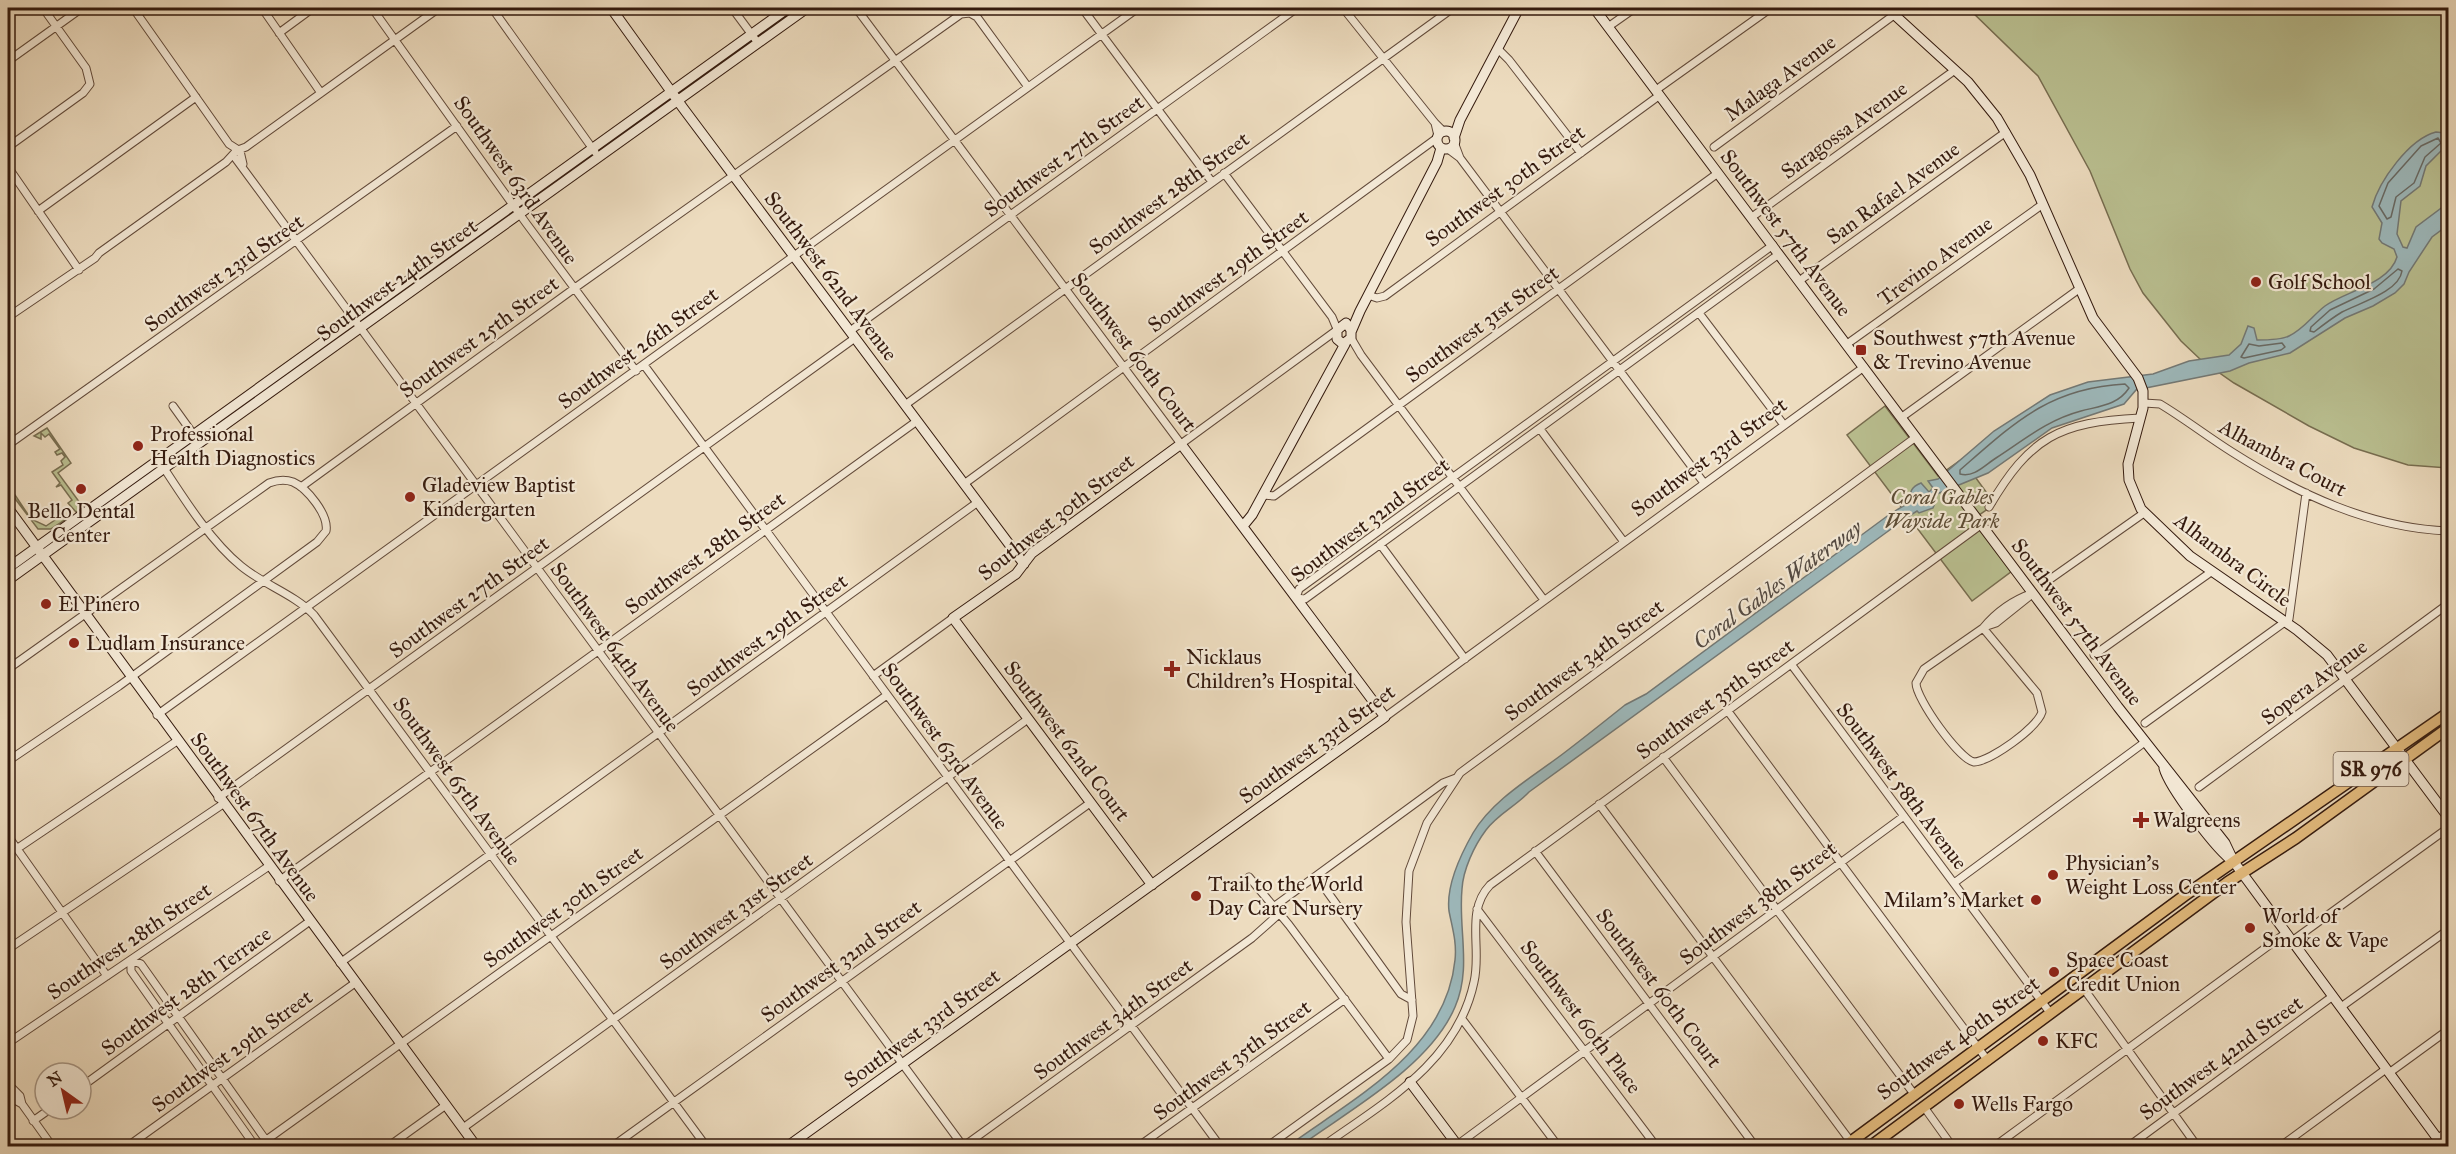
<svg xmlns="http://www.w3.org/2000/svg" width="2456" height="1154" viewBox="0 0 2456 1154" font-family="'IM FELL Great Primer',serif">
	<rect width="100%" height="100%" fill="#eddcbf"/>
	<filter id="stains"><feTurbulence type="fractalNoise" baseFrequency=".00333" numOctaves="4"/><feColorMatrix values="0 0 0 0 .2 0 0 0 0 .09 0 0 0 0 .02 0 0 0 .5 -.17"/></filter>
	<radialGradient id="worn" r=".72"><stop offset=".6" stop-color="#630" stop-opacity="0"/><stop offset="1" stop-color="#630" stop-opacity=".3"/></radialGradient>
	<!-- green -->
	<path fill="#bac091" stroke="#776d50" stroke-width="1.5" d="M1968,8H2448V468L2408,465L2354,448L2309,426L2234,383L2201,360L2181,341L2143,293L2130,269L2090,171L2038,76Z
		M1885,406L1938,476L1962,459L1995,504L1972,520L2012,571L1972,601L1847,435Z
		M47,428L71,463L58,473L83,507L76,512L68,503L72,500L61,485L56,487L60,483L52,472L63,465L61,461L65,457L62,453L57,455L55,452L60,449L49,434L45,437L41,433V439L34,436Z
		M15,495L31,519L46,526L61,516L59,511L65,520L51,529H38L13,496Z"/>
	<!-- water -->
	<path fill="#9db9bc" stroke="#737976" stroke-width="1.5" d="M2436,132L2445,133L2447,137L2446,146L2426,166L2420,186L2401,201L2397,234L2403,247L2407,248L2416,227L2448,203V225L2432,237L2409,272L2404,284L2395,293L2373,306L2345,318L2290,353L2249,363L2230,371L2136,390L2124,404L2052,428L1988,473L1937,494L1933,497L1935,503L1933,508L1919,513L1917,511L1909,516L1529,792C1516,806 1498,814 1486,830C1474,846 1463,870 1462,889C1458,929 1472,968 1455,1007C1430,1066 1351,1109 1300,1146H1288C1354,1098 1446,1051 1455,960C1457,942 1452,927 1449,911C1446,886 1461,854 1473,833C1493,799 1534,776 1564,753C1585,737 1605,721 1625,705L1646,694L1890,514L1910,502C1910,491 1911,487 1921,483L1929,492L1933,488L1928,481L1938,479L1994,431L2050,395L2088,382L2153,374L2189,361L2229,355L2241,344L2248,326L2254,328L2257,340C2266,340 2281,340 2289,336C2304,329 2313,315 2325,306C2346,291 2389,284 2397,257L2394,249L2382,243L2379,239L2382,223L2372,207C2379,181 2409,139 2436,132Z"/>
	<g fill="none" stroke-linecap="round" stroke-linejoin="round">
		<!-- shore -->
		<path stroke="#686a65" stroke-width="1.5" d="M2438,138L2441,143L2425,157L2414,183L2396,197L2391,217L2387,219L2379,206L2388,183L2421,146Z
			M2398,269L2402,271C2399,292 2359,303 2342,312C2332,318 2323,325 2314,332L2310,331L2311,327L2330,310L2374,289Z
			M2282,343L2285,347L2281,350L2244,358L2241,357L2249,344L2259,346Z
			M2125,384L2129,388C2118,405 2100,406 2081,411C2047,420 2024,440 1996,458C1985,465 1974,478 1960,474V470C2014,423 2049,388 2125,384Z"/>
		<!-- street casing -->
		<g stroke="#624a3a" stroke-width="9">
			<path id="street" d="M133,8L229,144L240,151L243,164
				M262,8L321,93
				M372,8L526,223L636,371
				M492,8L595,152
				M732,8L758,43
				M856,8L1181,444L1337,330
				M1082,8L1212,182
				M1343,8L1435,123
				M1608,27L1635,8
				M279,33L313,8
				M1498,49L1509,60L1581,153
				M8,61L82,8
				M1656,90L1771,8
				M1438,136L1435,123L1444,132
				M1454,142L1460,158L1704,483
				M8,147L83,93L90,84L86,68L43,8
				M1714,147L1894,15
				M1448,149L1460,158
				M238,150L246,147L439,8
				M236,159L963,1146
				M8,167L79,270
				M1224,173L1332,317L1337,329
				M38,211L196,97
				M1752,217L1955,70
				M1773,245L1299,589L1296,598L1305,599L1779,254
				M1799,281L2006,132
				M1368,295L1377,298L1385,296L1660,95
				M1699,313L1784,425
				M8,317L95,258L99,253L226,162L237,150
				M850,331L1297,8
				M1351,338L1361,355L1544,600
				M1847,344L2043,204
				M644,365L1220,1146
				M2144,403L2160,404C2185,419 2208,437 2232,452C2298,494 2370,528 2448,531
				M905,405L1453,8
				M173,406L196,438
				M1902,417L2079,289
				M1540,429L1624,542
				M8,445L457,126
				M158,459C181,494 209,540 241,566C264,585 294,594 314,615L706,1146
				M964,484L1437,138
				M301,487L579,285L961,14L970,13L977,17L1028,87
				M1263,495L1274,496L1718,173
				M1989,507C2030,437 2059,422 2140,418
				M1380,544L1465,659
				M2046,582L2144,513
				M1984,627L1996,623L2031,595
				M1983,628L2037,693L2042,712C2037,728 1991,761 1974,762C1959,759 1916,699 1916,683L1924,669Z
				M1983,628C1997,611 2013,600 2033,593
				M2094,655L2211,572
				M1791,664L2051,1014
				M8,669L269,483C277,480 285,479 293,482C307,488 329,515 326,531L317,542L119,686L8,761
				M873,676L953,618
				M1727,710L1988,1061
				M157,715L1138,8
				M1385,717L1864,367
				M2145,723L2289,619L2306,493
				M1663,757L1914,1094
				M2199,787L2448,604
				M218,798L855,338
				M1599,804L1854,1146
				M8,836L107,976
				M18,848L177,741
				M1535,851L1755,1146
				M1316,876L1401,994L1412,1000
				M1249,877L1289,925L1389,1059
				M279,881L917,421
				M1954,883L2145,742
				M1272,908L1443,783L1456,778
				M1477,909L1656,1146
				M2292,941L2448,828
				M8,949L223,804
				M340,963L978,502
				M2084,989L2197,1146
				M2341,1007L2448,930
				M1462,1019L1558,1146
				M8,1043L269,866
				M2389,1073L2448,1030
				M8,1084L20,1096L22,1104L52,1146
				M81,1087L310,921
				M13,1091L15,1100L22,1104
				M1924,1107L1952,1146
				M33,1121L50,1109
				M463,1128L1028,719
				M2437,1139L2448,1131
				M1457,1145L1904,816
				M128,1146L355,983
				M255,1146L131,971V960L141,964L270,1146
				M258,1146L887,695
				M389,1146L446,1105
				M613,1146L1090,803
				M964,1146L1252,938L1279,914
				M1139,1146L1345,999
				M1268,1146L1389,1059L1407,1040L1413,1016L1406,922L1409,871L1427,823L1460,773L1916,437
				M1323,1146C1385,1102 1457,1062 1474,982C1482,949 1465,911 1490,885L1982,524
				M1995,1146L2286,933
				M2129,1146L2333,996
				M2281,1146L2386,1069"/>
		</g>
		<!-- secondary casing -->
		<g stroke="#341a0e" stroke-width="11">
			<path id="secondary" d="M611,8L683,108L1024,564
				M1594,8L2118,707L2225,843L2234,862
				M1887,8L1968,82L1997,118L2030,175L2093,318L2138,378L2143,391V408L2128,464L2129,480L2141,509L2190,556L2297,630L2327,655L2448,817
				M1437 140a9 9 0 1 1 18 0a9 9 0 1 1-18 0Z
				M1454,138L1460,120L1519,8
				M1346,323L1351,330V338L1343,344L1337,339V330Z
				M1351,332L1360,311L1437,162L1441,148
				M8,508L476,1146
				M1243,526L1252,515L1345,344
				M8,568L788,8
				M8,580L807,8
				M2164,768C2169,787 2217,851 2234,862L2443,1146
				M1410,1082L1458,1146
				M788,1146L1385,717L1181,444L1032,553L1016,574L953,618L1152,885"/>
		</g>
		<!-- primary casing -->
		<g stroke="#341a0e" stroke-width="13">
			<path id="primary" d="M1845,1146L2184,896L2448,713
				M1871,1146L2228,882L2296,838L2448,728"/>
		</g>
		<!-- street -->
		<use href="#street" stroke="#f3e8d5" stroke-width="7"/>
		<!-- secondary -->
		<use href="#secondary" stroke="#f3e8d5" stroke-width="9"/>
		<!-- primary -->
		<use href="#primary" stroke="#e6be80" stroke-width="10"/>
	</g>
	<!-- markers -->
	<g fill="#8f2418" stroke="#f3e8d5" stroke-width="2">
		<circle cx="2256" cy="282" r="6"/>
		<rect x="1855" y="344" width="12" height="12" rx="3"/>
		<circle cx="138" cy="446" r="6"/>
		<circle cx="81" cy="489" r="6"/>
		<circle cx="410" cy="497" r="6"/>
		<circle cx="46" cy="604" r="6"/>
		<circle cx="74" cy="643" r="6"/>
		<path d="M1169 660h6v6h6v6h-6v6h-6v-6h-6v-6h6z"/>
		<path d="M2138 811h6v6h6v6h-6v6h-6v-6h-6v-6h6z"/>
		<circle cx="2053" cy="875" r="6"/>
		<circle cx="1196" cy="896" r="6"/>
		<circle cx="2036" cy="900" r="6"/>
		<circle cx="2250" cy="928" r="6"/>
		<circle cx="2054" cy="972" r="6"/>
		<circle cx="2043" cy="1041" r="6"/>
		<circle cx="1959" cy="1104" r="6"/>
	</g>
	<g text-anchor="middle" stroke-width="4.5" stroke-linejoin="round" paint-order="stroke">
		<!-- shield labels -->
		<rect fill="#f3e8d5" stroke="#6d584a" stroke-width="1.5" x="2333.5" y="752" width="75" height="34" rx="4.5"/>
		<g font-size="20" font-weight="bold" fill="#341a0e">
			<text x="2371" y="776">SR 976</text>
		</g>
		<!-- street labels -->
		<g font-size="21" fill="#341a0e" stroke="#f3e8d5">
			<text transform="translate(1780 78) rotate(-36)" y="7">Malaga Avenue</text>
			<text transform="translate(1844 130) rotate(-36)" y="7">Saragossa Avenue</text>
			<text transform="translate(1064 156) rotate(-36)" y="7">Southwest 27th Street</text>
			<text transform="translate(516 180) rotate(55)" y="7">Southwest 63rd Avenue</text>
			<text transform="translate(1505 186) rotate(-36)" y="7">Southwest 30th Street</text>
			<text transform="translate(1169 193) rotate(-36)" y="7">Southwest 28th Street</text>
			<text transform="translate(1893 193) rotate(-36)" y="7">San Rafael Avenue</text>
			<text transform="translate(1786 233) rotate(53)" y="7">Southwest 57th Avenue</text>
			<text transform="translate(1935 261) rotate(-36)" y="7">Trevino Avenue</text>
			<text transform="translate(1228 271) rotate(-36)" y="7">Southwest 29th Street</text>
			<text transform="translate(224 273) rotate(-35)" y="7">Southwest 23rd Street</text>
			<text transform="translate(831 276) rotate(53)" y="7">Southwest 62nd Avenue</text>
			<text transform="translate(397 280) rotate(-36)" y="7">Southwest 24th Street</text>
			<text transform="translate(1482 324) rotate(-36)" y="7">Southwest 31st Street</text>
			<text transform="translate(479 337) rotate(-36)" y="7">Southwest 25th Street</text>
			<text transform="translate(638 348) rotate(-36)" y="7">Southwest 26th Street</text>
			<text transform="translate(1134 352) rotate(53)" y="7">Southwest 60th Court</text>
			<text transform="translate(1709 457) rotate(-36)" y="7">Southwest 33rd Street</text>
			<text transform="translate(2283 458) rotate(28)" y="7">Alhambra Court</text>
			<text transform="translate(1056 517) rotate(-38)" y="7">Southwest 30th Street</text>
			<text transform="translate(1370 520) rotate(-37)" y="7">Southwest 32nd Street</text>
			<text transform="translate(705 553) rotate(-36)" y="7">Southwest 28th Street</text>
			<text transform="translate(2233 560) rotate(37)" y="7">Alhambra Circle</text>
			<text transform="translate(469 597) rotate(-36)" y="7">Southwest 27th Street</text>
			<text transform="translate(2077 622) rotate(53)" y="7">Southwest 57th Avenue</text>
			<text transform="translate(767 635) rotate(-36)" y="7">Southwest 29th Street</text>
			<text transform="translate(615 647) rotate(54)" y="7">Southwest 64th Avenue</text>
			<text transform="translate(1584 660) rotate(-36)" y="7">Southwest 34th Street</text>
			<text transform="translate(2314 682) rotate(-37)" y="7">Sopera Avenue</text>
			<text transform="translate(1715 699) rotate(-36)" y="7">Southwest 35th Street</text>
			<text transform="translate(1067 741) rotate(53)" y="7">Southwest 62nd Court</text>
			<text transform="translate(1317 744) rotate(-36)" y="7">Southwest 33rd Street</text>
			<text transform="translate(945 746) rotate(54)" y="7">Southwest 63rd Avenue</text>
			<text transform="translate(457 781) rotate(54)" y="7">Southwest 65th Avenue</text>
			<text transform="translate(1902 786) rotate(53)" y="7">Southwest 58th Avenue</text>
			<text transform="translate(255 817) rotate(54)" y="7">Southwest 67th Avenue</text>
			<text transform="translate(1758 903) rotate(-37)" y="7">Southwest 38th Street</text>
			<text transform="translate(563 907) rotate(-36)" y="7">Southwest 30th Street</text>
			<text transform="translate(736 911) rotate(-36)" y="7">Southwest 31st Street</text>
			<text transform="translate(129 941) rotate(-34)" y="7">Southwest 28th Street</text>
			<text transform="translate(841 961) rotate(-36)" y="7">Southwest 32nd Street</text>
			<text transform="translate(1659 988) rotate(53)" y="7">Southwest 60th Court</text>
			<text transform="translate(186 991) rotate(-36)" y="7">Southwest 28th Terrace</text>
			<text transform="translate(1581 1017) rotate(53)" y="7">Southwest 60th Place</text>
			<text transform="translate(1113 1019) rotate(-36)" y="7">Southwest 34th Street</text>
			<text transform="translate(922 1028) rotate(-36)" y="7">Southwest 33rd Street</text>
			<text transform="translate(1958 1038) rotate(-36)" y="7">Southwest 40th Street</text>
			<text transform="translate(232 1051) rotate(-36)" y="7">Southwest 29th Street</text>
			<text transform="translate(2221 1058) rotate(-36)" y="7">Southwest 42nd Street</text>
			<text transform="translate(1232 1060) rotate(-36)" y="7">Southwest 35th Street</text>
		</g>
		<!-- poi labels -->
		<g font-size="21" fill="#341a0e" stroke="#f3e8d5" text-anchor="start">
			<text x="2268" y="289">Golf School</text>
			<text x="1873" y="345">Southwest 57th Avenue<tspan x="1873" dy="24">&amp; Trevino Avenue</tspan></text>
			<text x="150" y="441">Professional<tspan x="150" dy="24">Health Diagnostics</tspan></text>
			<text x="422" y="492">Gladeview Baptist<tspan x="422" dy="24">Kindergarten</tspan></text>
			<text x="81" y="518" text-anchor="middle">Bello Dental<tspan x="81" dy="24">Center</tspan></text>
			<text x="58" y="611">El Pinero</text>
			<text x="86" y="650">Ludlam Insurance</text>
			<text x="1186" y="664">Nicklaus<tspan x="1186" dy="24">Children's Hospital</tspan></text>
			<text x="2153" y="827">Walgreens</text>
			<text x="2065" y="870">Physician's<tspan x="2065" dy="24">Weight Loss Center</tspan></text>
			<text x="1208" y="891">Trail to the World<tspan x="1208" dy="24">Day Care Nursery</tspan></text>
			<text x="2024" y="907" text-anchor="end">Milam's Market</text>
			<text x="2262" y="923">World of<tspan x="2262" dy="24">Smoke &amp; Vape</tspan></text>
			<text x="2066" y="967">Space Coast<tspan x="2066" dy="24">Credit Union</tspan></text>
			<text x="2055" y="1048">KFC</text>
			<text x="1971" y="1111">Wells Fargo</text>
		</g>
		<!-- park labels -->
		<g font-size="21" font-style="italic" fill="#5c4c35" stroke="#f3e8d5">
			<text x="1942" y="504">Coral Gables<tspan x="1942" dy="24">Wayside Park</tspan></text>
		</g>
		<!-- water labels -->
		<g font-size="22" font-style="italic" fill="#544a42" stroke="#f3e8d5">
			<text transform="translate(1777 584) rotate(-36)" y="8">Coral Gables Waterway</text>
		</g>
	</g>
	<!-- margin -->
	<rect width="2456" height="1154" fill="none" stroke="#eddcbf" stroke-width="30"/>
	<rect x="9" y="9" width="2438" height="1136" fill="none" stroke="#341a0e" stroke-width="3"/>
	<rect x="15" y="15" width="2426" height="1124" fill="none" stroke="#341a0e" stroke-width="1.5"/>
	<!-- north arrow -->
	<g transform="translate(63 1091) rotate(326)"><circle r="28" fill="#f3e8d5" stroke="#a79685" stroke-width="1.5"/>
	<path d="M0-4.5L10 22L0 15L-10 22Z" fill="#8f2418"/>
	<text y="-9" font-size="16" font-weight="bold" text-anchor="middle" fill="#341a0e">N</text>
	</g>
	<rect width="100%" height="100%" filter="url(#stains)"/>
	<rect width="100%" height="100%" fill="url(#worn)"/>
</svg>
